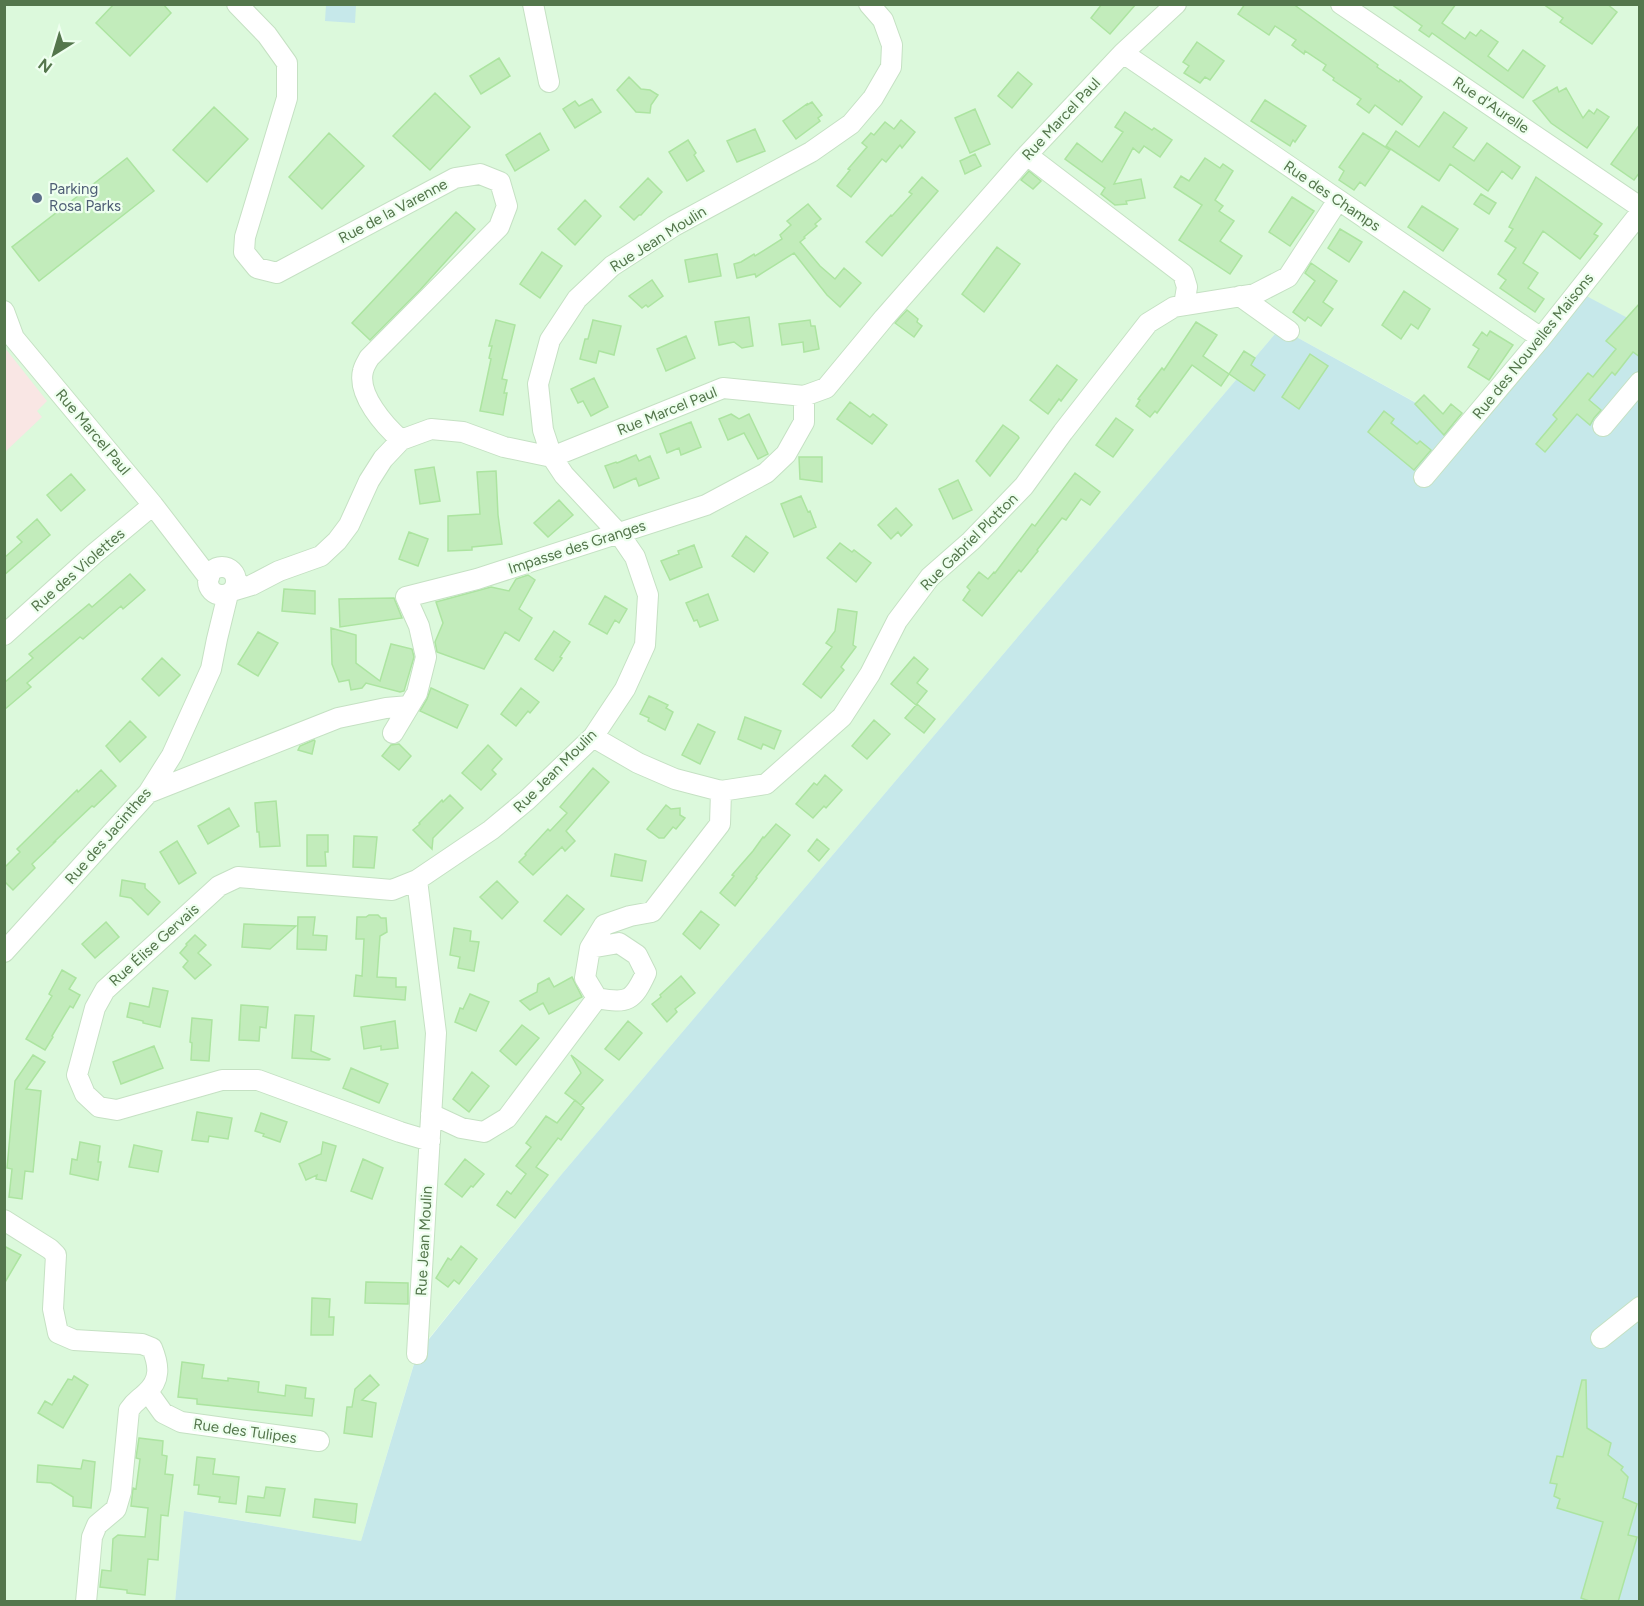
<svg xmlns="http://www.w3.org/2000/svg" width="1644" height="1606" viewBox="0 0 1644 1606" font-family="Figtree,sans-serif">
	<rect width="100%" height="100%" fill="#e8fce9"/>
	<!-- residential -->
	<path fill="#dcf9dc" d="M5,5H1639V324L1457,425L1280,328L561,1175L417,1353L361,1541L185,1511L175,1601L5,1602Z"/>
	<!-- education -->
	<path fill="#f9e6e4" d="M5,348L47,401L37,411L42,417L5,452Z"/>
	<!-- green -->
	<path fill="#c6e8ea" d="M326,5H356L355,23L325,21Z
		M1577,291L1639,324V1601L175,1602L184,1511L361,1541L417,1354L561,1175L1280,328L1456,425Z"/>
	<!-- building -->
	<path fill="#c2ecbb" stroke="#ace4a0" stroke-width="1.5" d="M114,4H163L171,13L130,56L96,23Z
		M1102,4H1136L1110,34L1091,18Z
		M1245,4H1293L1378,65L1377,67L1399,82L1400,80L1422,97L1402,125L1375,105L1369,113L1357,104L1361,99L1333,80L1334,78L1323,70L1326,65L1305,51L1304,54L1292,45L1296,40L1275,26L1269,35L1238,14Z
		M1391,4H1456L1442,23L1465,39L1470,32L1476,36L1481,30L1498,42L1488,56L1508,71L1523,50L1545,66L1523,98L1432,33L1429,37L1419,30L1422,26Z
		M1543,4H1607L1617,12L1592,44L1560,22L1563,18Z
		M1197,42L1224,61L1210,80L1205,77L1200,83L1184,73L1189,66L1183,62Z
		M499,58L510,76L481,94L470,76Z
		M1018,72L1032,84L1012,108L998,96Z
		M629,77L641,89L650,90L658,95L651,105L650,113L636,112L617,90Z
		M1557,87L1559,92L1566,88L1583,118L1589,110L1594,114L1597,109L1609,117L1587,148L1551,123L1533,101Z
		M435,93L470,127L430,170L393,136Z
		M592,99L601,112L575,128L563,109L575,101L579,106Z
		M1265,100L1306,126L1295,142L1293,140L1290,146L1251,121Z
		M812,102L822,115L818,118L820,121L796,139L783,121L807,104V105Z
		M214,107L248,139L207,182L173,150Z
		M975,109L990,144L970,153L955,118Z
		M1125,112L1152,130L1154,128L1172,140L1160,157L1144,146L1139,153L1133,148L1114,184L1141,179L1145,198L1126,201L1127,204L1115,205L1101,194L1105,188L1065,159L1077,143L1102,162L1123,132L1115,127Z
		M1444,112L1467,128L1453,147L1474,161L1487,143L1520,167L1512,179L1502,171L1488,191L1450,164L1439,181L1386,146L1396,131L1419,147Z
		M901,120L915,132L902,148L900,145L886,162L882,159L851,197L837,186L850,170L848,169L867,147L862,143L871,133L874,135L885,122L894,129Z
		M1640,124V172L1634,180L1611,164Z
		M755,129L765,151L737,162L727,141Z
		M329,133L364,166L322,209L289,177Z
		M540,133L549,150L515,171L506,155Z
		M1363,133L1390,150L1365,186L1360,182L1354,190L1339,180L1344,171L1339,167Z
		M688,140L696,153L694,155L704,171L687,181L669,152Z
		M975,154L981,166L965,174L960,161Z
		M127,158L154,191L39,281L12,247Z
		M1205,158L1220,168L1223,164L1233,171L1215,200L1223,206L1219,211L1234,221L1220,241L1242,256L1230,274L1179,240L1202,205L1174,187L1181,176L1189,181Z
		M1029,171L1041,181L1033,189L1021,180Z
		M922,177L938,191L882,256L866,242L891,215L892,216L912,194L909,192Z
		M1536,177L1602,224L1594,234L1598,236L1580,259L1543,231L1523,263L1538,273L1528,288L1544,299L1535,312L1500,288L1506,280L1498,274L1516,248L1505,241L1513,229L1509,227Z
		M648,178L662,192L641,215H639L634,220L620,207Z
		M1481,194L1496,203L1489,214L1474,204Z
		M1292,197L1314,211L1290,246L1269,232Z
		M585,200L601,216L575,245L558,229Z
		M808,204L821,219L815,224L817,226L804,237L805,238L800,242L820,266L835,279L844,268L861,283L840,307L827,295L794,253L756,277L755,274L737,278L734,264L741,262L754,254L755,256L782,239L780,235L791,225L787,221Z
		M1422,206L1458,229L1443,251L1408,227Z
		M456,212L475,229L420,290L370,340L352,323Z
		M1340,229L1362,242L1349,262L1328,248Z
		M997,247L1020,264L984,312L962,294Z
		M542,252L562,266L540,298L520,284Z
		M717,254L721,276L689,282L685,260Z
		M1311,263L1337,281L1323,302L1333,309L1321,326L1308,317L1305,321L1293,312L1315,281L1305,273Z
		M652,280L663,296L648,307L646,305L642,308L629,296Z
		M1404,291L1430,309L1418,329L1411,324L1401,339L1382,325Z
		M1640,303V357L1633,352L1615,375L1612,372L1589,400L1601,410L1594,418L1590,425L1577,414L1545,452L1536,444L1557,419L1553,415L1588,373L1593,377L1616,349L1606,341Z
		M907,310L918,319L917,322L922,326L914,337L895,323Z
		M749,317L753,346L742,348L734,342L719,345L715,322Z
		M496,320L515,325L502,379L507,380L504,393H507L503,415L480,411L491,359L489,358L492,346H489Z
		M593,320L621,326L614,355L599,351L596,363L580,359L585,339H588Z
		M810,320L811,326H815L819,349L804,352L803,342L782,345L779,324Z
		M1196,322L1217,335L1203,356L1229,374L1244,351L1255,358L1251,365L1265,375L1254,391L1229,374L1221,386L1192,365L1157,413L1155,411L1150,417L1136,406L1140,400L1138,399L1162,368L1164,370Z
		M1490,331L1513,345L1489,380L1468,367L1479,349L1473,345L1482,332L1487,336Z
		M686,336L695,358L666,371L657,349Z
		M1310,354L1328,366L1299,409L1282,397Z
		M1057,365L1077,380L1061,401L1059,399L1048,414L1030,400Z
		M594,378L608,407L591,416L583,401L578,403L571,389Z
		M1424,395L1443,414L1451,404L1462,413L1444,435L1415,404Z
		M850,402L870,417L873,414L887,425L872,444L837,419Z
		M1384,411L1394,419L1391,423L1417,444L1420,441L1431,450L1414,470L1368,432Z
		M731,414L739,419L749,414L768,454L758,459L744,433L728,440L719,419Z
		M1116,418L1133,430L1113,457L1096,445Z
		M691,422L701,447L681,455L679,448L667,453L660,434Z
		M1003,425L1018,436L1019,438L990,476L976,461Z
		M636,455L639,461L650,456L659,478L639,486L636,478L614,488L605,466L616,462L617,463Z
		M799,457H822V482L800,479Z
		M434,467L440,501L420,504L415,470Z
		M496,471L498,515L502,544L472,547V550L448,551V516L480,514L477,472Z
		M1075,473L1100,492L1090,505L1081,499L1066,520L1062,518L1037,550L1038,551L1021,572L1019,570L982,616L963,600L970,590L967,587L979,572L988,579L994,572L995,573L1032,524L1035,526Z
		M71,474L85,490L61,511L47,495Z
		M958,480L972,510L953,519L939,489Z
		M801,496L808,512L810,511L816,527L794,537L781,504Z
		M559,500L573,515L548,537L534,523Z
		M896,508L912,525L901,536L898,532L891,539L878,525Z
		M37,519L50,535L4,575V558L22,542L17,537Z
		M409,532L428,539L418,566L399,559Z
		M746,536L768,553L754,572L732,556Z
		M840,543L852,552L854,550L871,563L856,582L827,558Z
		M694,545L702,567L670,580L661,561L679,554L678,551Z
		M130,574L145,590L123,609L121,606L83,639L80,637L27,683L31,687L4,710V683L33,658L29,654L89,604L92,607Z
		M528,575L535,580L519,609L532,618L519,641L505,632L484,669L437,652L435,642L443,623L436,602L491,587L509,591L516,579Z
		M284,589L315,591V614L282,611Z
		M708,594L718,620L700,627L697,620L694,621L686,603Z
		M605,596L627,609L619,623L615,620L607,634L589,624Z
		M394,598L402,618L340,627L339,599Z
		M838,609L857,612L853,645L856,647L841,667L844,670L821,698L803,684L832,647L826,643L835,631Z
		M331,628L356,635V663L380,681L391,644L412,649L414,657L404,691L400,692L366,683L362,688L351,690L349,680L339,682L332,664Z
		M554,631L570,642L560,657L562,658L553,671L535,659Z
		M258,632L278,643L258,676L238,664Z
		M914,657L928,669L917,683L927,691L916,705L891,684Z
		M162,658L180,675L159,696L142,679Z
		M431,688L468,705L457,728L420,711L427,699Z
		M521,688L539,702L530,713L528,711L516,726L501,714Z
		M649,696L668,705L666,708L673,712L665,730L648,721L649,718L640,714Z
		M917,704L935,719L924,733L905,718Z
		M745,717L781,731L774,749L763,744L761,749L738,739Z
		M874,720L890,734L867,759L852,746Z
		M130,721L146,737L120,762L106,746Z
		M698,724L715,732L700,764L682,755Z
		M314,740L315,741L312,754L298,750L300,746Z
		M399,744L411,756L399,770L382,756L391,745Z
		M488,745L502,759L492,770L496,774L481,790L462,773Z
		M593,768L609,782L566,831L575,841L565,851L562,847L533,875L519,862L526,855L525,854L548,829L550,831L567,813L560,807Z
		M101,770L116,786L94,807L92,806L54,842H55L32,864L35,868L13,890L4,881V868L20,852L17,849L77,790L78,792Z
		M825,775L842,790L826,808L824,806L813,818L796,804L814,783L817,785Z
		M450,795L463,808L433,838L432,849L413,830L420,824L419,823L442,800L443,802Z
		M276,801L280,846L260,847L259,832H257L255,803Z
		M666,805L671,809L680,808V815L685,818L676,829L673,827L664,838H659L647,829Z
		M229,808L239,826L208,844L198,826Z
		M776,824L790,835L756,877L757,878L735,906L720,893L734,876L732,875L753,851L763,837L764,838Z
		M307,835H328V852H325L326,866H307Z
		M354,836L377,837L374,868L353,867Z
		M817,839L829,849L819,861L808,851Z
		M177,841L196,873L179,884L160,852Z
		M615,854L646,861L642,881L611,876Z
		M122,880L145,884V888L160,902L148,915L131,898L120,896Z
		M497,881L518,902L502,919L480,897Z
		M567,895L584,909L561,935L544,921Z
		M701,911L719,925L700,949L683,934Z
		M369,915H378L381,918H386L387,932L380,936L377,977L396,978V987H406L405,1000L354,996L356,975L362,976L364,939H356L357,917H366Z
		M298,917H315L313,935L327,936L326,950L297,949Z
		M106,922L119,937L95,958L82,944Z
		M244,924L296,926L270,949L242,947Z
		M454,928L471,931L470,941L479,942L474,971L458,968L460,957L450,955Z
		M195,935L206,945L198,953L211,965L195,979L183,967L188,961L180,953L187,945L186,944Z
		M62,970L76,978L69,989L80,995L73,1008L70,1006L52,1036L53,1037L45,1050L26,1039L52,996L49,994Z
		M681,976L695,993L675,1009L677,1012L667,1022L652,1004L661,997L660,995Z
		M572,977L582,997L549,1014L543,1003L530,1010L520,1001L537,992L538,984L549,978L554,987Z
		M153,988L168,991L160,1027L143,1023V1021L127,1017L130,1003L149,1007Z
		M470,994L489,1002L476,1031L455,1022L460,1008L463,1009Z
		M241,1005L268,1007L266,1028L260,1027L259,1041L239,1040Z
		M295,1015L314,1016L311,1051L330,1059L329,1060L292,1058Z
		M192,1018L212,1020L209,1061L191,1060L192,1043L190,1042Z
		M395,1021L398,1048L381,1050V1046L364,1049L361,1027Z
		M628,1021L642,1033L619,1060L605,1049Z
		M522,1025L539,1038L516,1065L500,1051Z
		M154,1046L163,1068L121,1084L113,1062Z
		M33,1055L45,1062L26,1089L41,1091L33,1172L25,1171L22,1199L9,1197L12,1169L7,1168L15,1081Z
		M571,1055L603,1080L581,1105L565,1093L581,1073Z
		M351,1068L388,1084L379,1103L343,1088Z
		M472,1072L489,1086L469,1112L453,1099Z
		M575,1100L584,1108L561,1140L558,1138L536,1167L548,1175L515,1218L497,1205L507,1191L511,1194L526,1174L516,1166L531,1147L526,1143L546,1116L557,1123Z
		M197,1112L232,1118L228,1139L209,1136L208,1142L192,1140Z
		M261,1113L287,1122L280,1142L263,1136L264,1134L255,1131Z
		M80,1142L100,1146L98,1162H101L98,1180L70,1174L72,1159L77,1160Z
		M323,1142L336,1146L326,1181L316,1179L317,1175L306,1180L299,1164L321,1154Z
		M134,1145L162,1151L158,1172L129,1167Z
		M363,1159L383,1168L372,1199L351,1191Z
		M465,1159L484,1174L473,1187L471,1186L462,1197L445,1184Z
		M4,1246L21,1255L4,1284Z
		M461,1246L477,1259L459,1284L454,1280L448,1287L436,1278L448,1258L451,1260Z
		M366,1282L408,1283V1304L365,1303Z
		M312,1298L330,1299L329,1317H334L333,1335H311Z
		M182,1362L204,1365L202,1378L228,1381V1378L259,1382L258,1392L285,1396L286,1385L306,1388L305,1398L314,1399L312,1416L197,1404V1399L178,1397Z
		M370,1375L379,1385L362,1400L376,1403L372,1437L344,1433L347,1407H352L355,1389Z
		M74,1376L88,1385L63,1428L38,1413L45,1401L52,1405L68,1379L72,1380Z
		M1582,1380H1586L1587,1428L1611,1443L1608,1455L1623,1467L1621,1470L1628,1477L1623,1498L1637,1504L1628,1535L1637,1537L1618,1602H1592L1581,1598L1603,1522L1557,1508L1560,1499L1554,1496L1557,1484L1550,1483L1557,1456L1563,1457Z
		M139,1438L163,1441L162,1455L167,1456L165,1474L173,1475L168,1516L161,1515L158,1560L148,1559L145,1595L127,1593V1590L100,1587L102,1570L111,1571L113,1539L118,1535L145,1537L148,1508L131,1506L133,1488L136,1489L140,1459L136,1458Z
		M197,1457L215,1459L213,1474L239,1477L236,1504L219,1502L220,1497L198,1494L199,1485H194Z
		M83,1460L95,1462L91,1508L73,1506V1497L51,1483L37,1482L38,1465L81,1469Z
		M266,1487L285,1489L280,1516L246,1512L248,1496L264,1498Z
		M315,1499L357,1504L355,1523L313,1517Z"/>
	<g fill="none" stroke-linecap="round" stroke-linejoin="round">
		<!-- street casing -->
		<g stroke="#c5e1c3" stroke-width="22">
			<path id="street" d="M237,4L267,35L287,63V98L245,237L244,252L257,268L277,273L455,178L480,174L500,182L507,206L499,227L369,358C367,362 364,366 363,371C357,395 385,426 401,440
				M533,4L549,82
				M1341,4L1640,207
				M1123,53L1541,338
				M1027,155L1183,274L1187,287L1184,305
				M1240,296L1289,331
				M4,311L14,338L153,505L209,578
				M1603,426L1640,382
				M1424,477L1541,338L1640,213
				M208 581a14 14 0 1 1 28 0a14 14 0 1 1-28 0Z
				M232,591L252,585L279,571L321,556L337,541L349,525L369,481L383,459L401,440L431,429L463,432L504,447L552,457L723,388L804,396L826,388L884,318L1027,155L1123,53L1176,4
				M4,635L94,554L153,505
				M393,733L417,693L426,657L419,626L406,597L477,579L706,505L766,473L786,454L804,422V396
				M593,737L638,763L675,779L721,791L766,784L842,717L870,674L897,621L930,577L971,541L1024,486L1063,432L1148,323L1174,307L1255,294L1288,277L1338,200
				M148,793L338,718L386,708L409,706
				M417,880L392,890L238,877L219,886L105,990L95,1008L77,1075L85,1094L99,1107L117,1110L222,1080H258L400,1132L430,1141
				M590,948L619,943L637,955L646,973C633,1001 628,1004 597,998
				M4,952L148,793L172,755L211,669L217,639L228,594
				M431,1114L461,1128L484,1132L507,1118L597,998L585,978L590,948L604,925L630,916L652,912L720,824L721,791
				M4,1220L50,1249L56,1255L53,1309L58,1333L74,1340L142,1344L152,1348C159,1365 161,1380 146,1393C139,1400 135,1401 129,1410L121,1492L116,1509L97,1525L92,1537L86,1602
				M1601,1338L1640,1307
				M417,1354L436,1033L417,880L491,830L527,800L593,737L625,689L645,645L648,595L635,557L620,535L564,475L552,457L543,430L538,384L550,340L577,299L612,266L674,226L811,152L851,124L873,98L891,67L892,45L883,20L869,4
				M148,1392L163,1413L181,1422L319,1441"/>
		</g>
		<!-- street -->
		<use href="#street" stroke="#fff" stroke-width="20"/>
	</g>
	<!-- markers -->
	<circle fill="#5c6f8a" stroke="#eeffef" stroke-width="2" cx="37" cy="198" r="6"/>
	<g text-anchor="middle" stroke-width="4.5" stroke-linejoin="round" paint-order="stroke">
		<!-- street labels -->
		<g font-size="15" fill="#54764c" stroke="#eeffef">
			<text transform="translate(1491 105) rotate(34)" y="5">Rue d'Aurelle</text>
			<text transform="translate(1061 119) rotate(-47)" y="5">Rue Marcel Paul</text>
			<text transform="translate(1332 196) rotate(34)" y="5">Rue des Champs</text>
			<text transform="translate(393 211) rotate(-28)" y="5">Rue de la Varenne</text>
			<text transform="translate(658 239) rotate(-32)" y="5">Rue Jean Moulin</text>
			<text transform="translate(1533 346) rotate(-51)" y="5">Rue des Nouvelles Maisons</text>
			<text transform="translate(667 411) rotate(-22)" y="5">Rue Marcel Paul</text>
			<text transform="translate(93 432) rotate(50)" y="5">Rue Marcel Paul</text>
			<text transform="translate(969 542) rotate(-45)" y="5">Rue Gabriel Plotton</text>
			<text transform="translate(577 547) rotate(-18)" y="5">Impasse des Granges</text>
			<text transform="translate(78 570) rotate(-41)" y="5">Rue des Violettes</text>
			<text transform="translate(555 771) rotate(-45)" y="5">Rue Jean Moulin</text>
			<text transform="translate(108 836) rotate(-49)" y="5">Rue des Jacinthes</text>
			<text transform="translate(154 945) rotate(-42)" y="5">Rue Élise Gervais</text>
			<text transform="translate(424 1241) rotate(-87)" y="5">Rue Jean Moulin</text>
			<text transform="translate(245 1431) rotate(8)" y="5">Rue des Tulipes</text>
		</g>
		<!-- service labels -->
		<g font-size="15" fill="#4e5e75" stroke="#eeffef" text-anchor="start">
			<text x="49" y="194">Parking<tspan x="49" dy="17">Rosa Parks</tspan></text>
		</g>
	</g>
	<!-- border -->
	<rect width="1644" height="1606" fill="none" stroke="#54764c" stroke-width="12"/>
	<!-- north arrow -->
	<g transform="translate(54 54) rotate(217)" stroke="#eeffef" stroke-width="4.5" paint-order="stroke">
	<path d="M0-4.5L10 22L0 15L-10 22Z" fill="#54764c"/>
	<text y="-9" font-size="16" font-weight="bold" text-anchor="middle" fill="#54764c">N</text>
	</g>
</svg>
